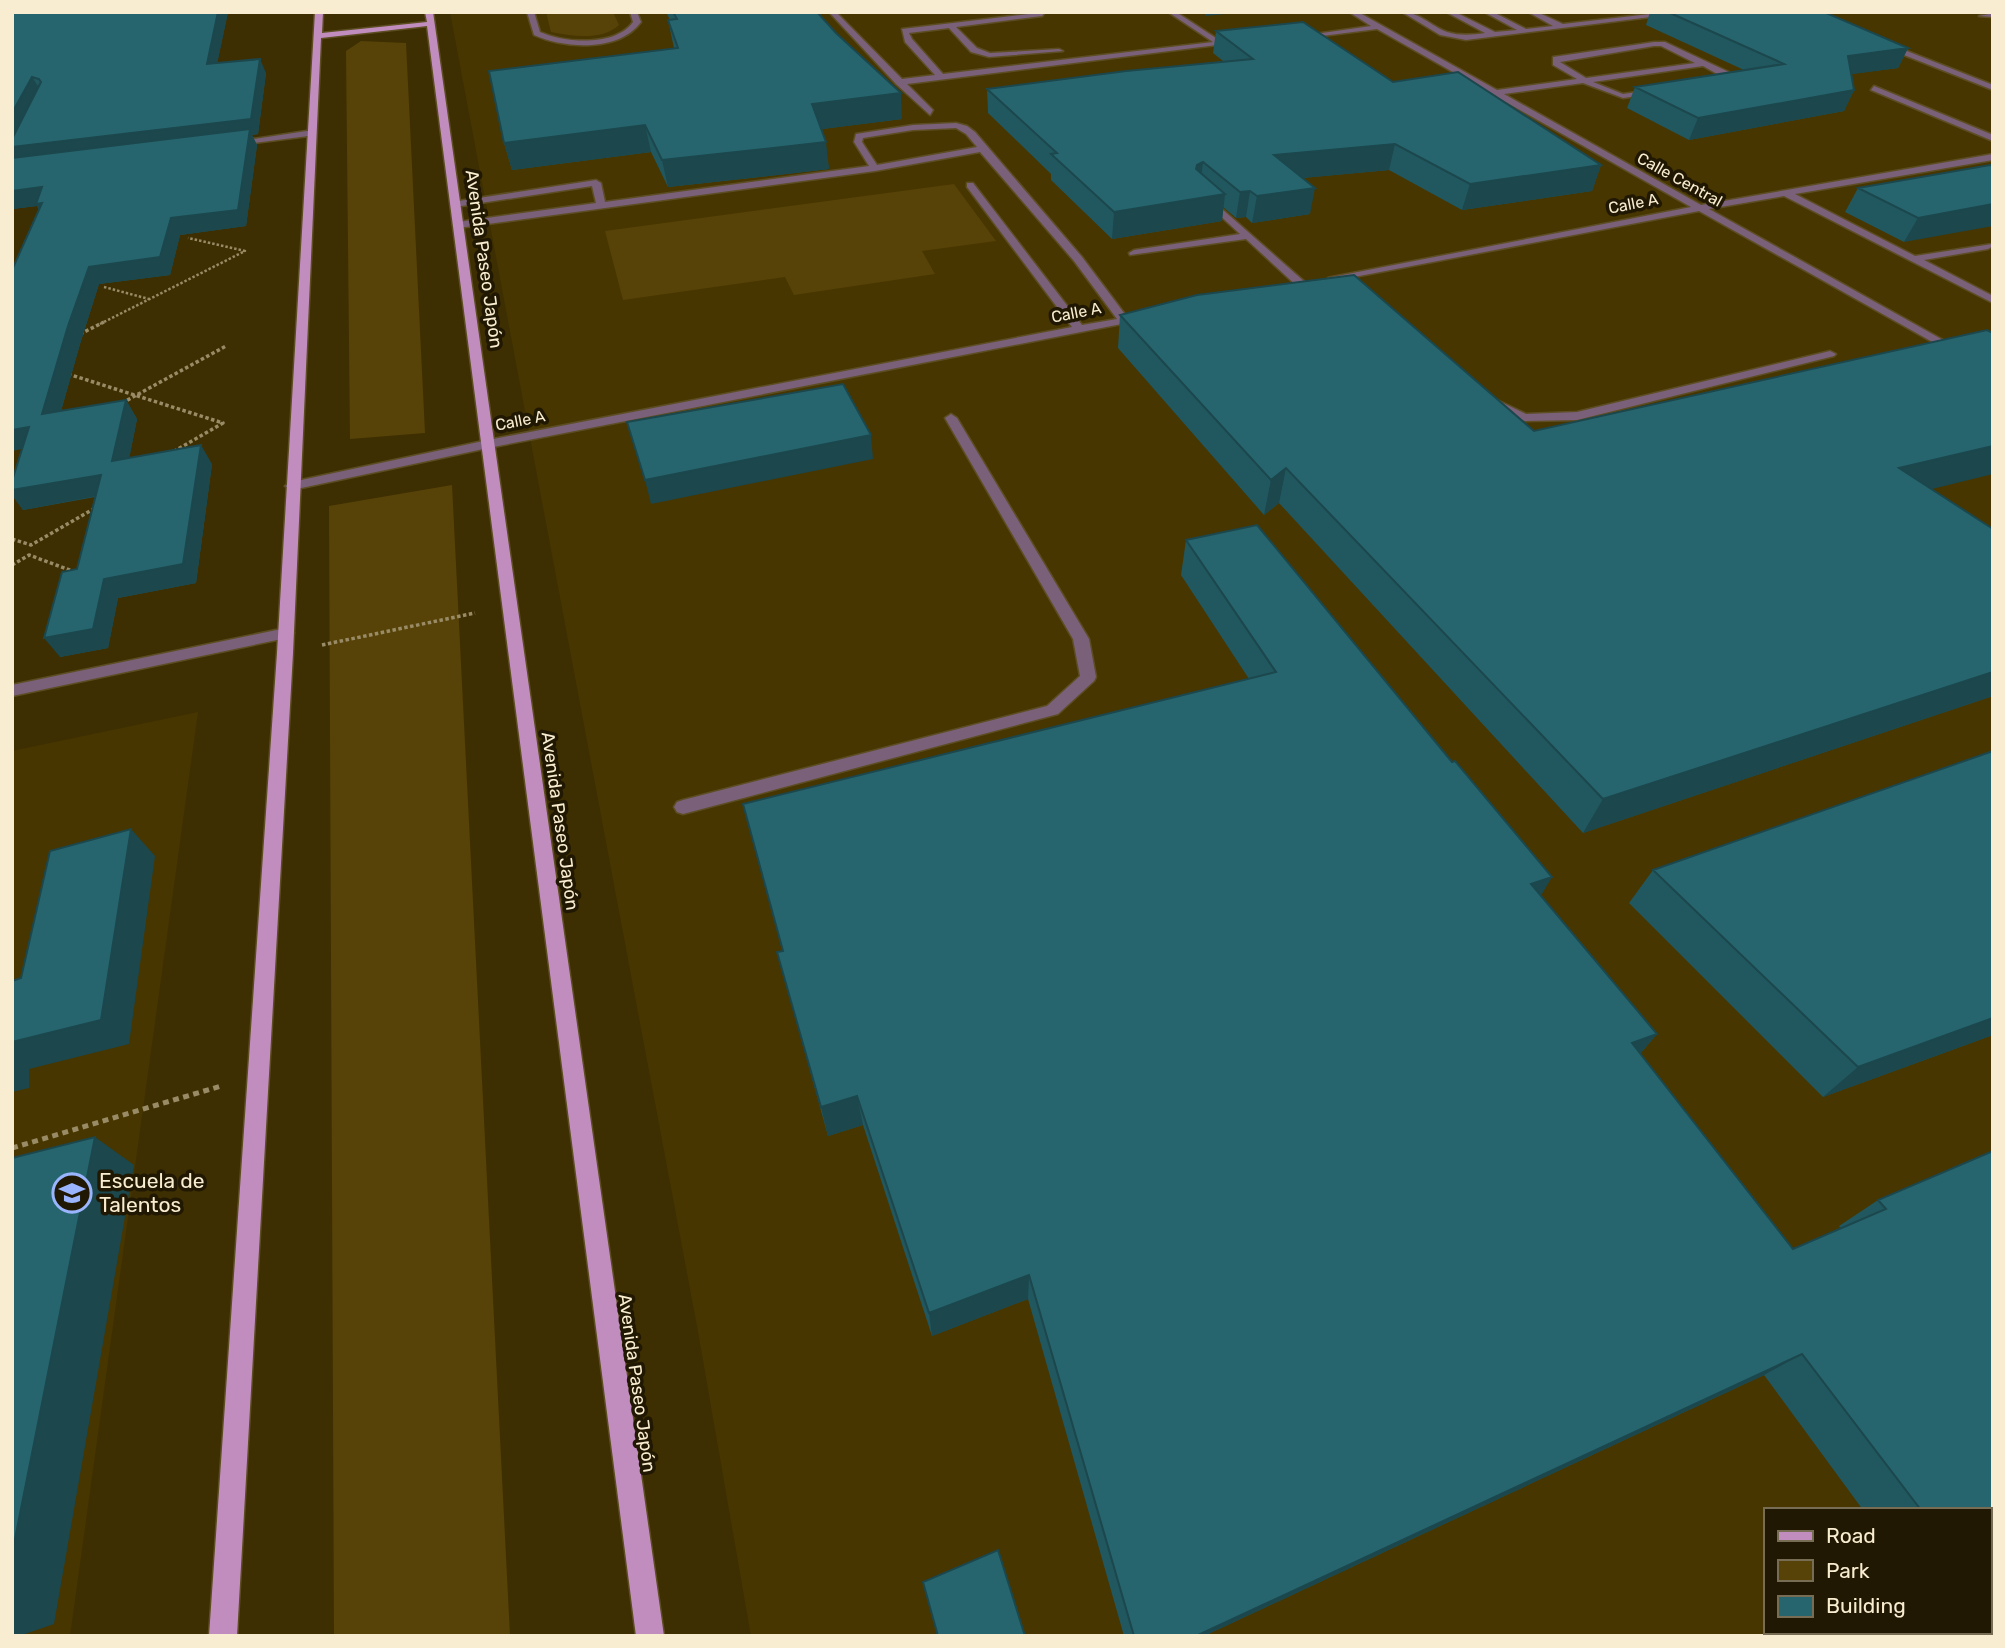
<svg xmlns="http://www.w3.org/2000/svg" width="2005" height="1648" viewBox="0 0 2005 1648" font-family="Rubik,sans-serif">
	<rect width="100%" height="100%" fill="#3e2f02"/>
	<!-- built -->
	<path fill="#473600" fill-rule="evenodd" d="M450,12H1993V1636H751L697,1326ZM1765,1510H1989V1632H1765Z
		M198,712L70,1636H12V751Z"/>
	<!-- green -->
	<path fill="#574308" d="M546,12H613L619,25C602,41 572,36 551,32Z
		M361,41L406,43L425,433L350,439L346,51Z
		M954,184L996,241L922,251L935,274L794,295L785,277L623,300L605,231Z
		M452,485L510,1636H334L329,506Z"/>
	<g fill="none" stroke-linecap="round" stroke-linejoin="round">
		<!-- minor casing -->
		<g stroke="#5c4d23" stroke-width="3">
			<path id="minor" d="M527,12H534L540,32C565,43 615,47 633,22L630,12H637L641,22C619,52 565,49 534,35Z
				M829,12H836L902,79L935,75L905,42L902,29L1045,12L1042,16L956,27L977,48L990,53L1059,49L1063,51L989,57L971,52L949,28L909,33L912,39L943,74L1213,42L1168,12H1176L1225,44L907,84L933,110L930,115L896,84Z
				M1349,12H1358L1497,90L1577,79L1553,65V57L1654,42H1665L1733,74L1734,81L1730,83L1623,98L1583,83L1504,94L1701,205L1993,154V160L1795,194L1915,256L1992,244L1993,246L1988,249L1924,260L1993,296V303L1784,196L1709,209L1993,368V376L1699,211L1328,282V278L1332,277L1691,207L1377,29L1298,39L1294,37L1371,26ZM1654,46H1661L1695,63L1586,78L1560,62ZM1703,66L1726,79L1623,94L1593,82Z
				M1402,12C1419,12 1431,26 1447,32C1460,36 1472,35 1485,33L1446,12H1455L1495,32L1517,30L1484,12H1493L1526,29L1553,26L1528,12H1537L1563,24L1667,12H1691L1466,40L1440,35Z
				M1993,13V17L1979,16Z
				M1884,42L1993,85V90L1881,46Z
				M1874,86L1993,135V141L1871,90Z
				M956,123L967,126L975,132L1082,257L1127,317L1147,315V319L488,448L292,490L285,486L292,482L488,440L1072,327L967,187V183H973L1082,325L1117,319L1074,261L980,152L875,171L458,228L453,225L458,222L596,203L592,186L455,207L452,206V202L596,180L601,183L605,202L869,166L854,142L856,134L913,125ZM956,128L966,134L977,147L877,165L862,142L863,138L913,130Z
				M313,130L316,135L231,146L227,143Z
				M1206,195L1306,283V287H1298L1246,239L1130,255L1129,253L1134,250L1240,234L1203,200V196Z
				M1830,351L1836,354L1834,356L1577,420L1525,421L1502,413L1491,404L1497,400L1526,414L1577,412Z
				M951,414L957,418L1089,639L1096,677L1094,681L1058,714L683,814L677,812L674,807L677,802L683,800L1047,706L1080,676L1073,639L945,418Z
				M286,628L291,629L294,633L291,637L12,696V685Z"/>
		</g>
		<!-- major casing -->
		<g stroke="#5c4d23" stroke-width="3">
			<path id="major" d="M315,12H323L322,33L427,22L425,12H433L664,1636H636L427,26L321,38L293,653L237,1636H209L277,653Z"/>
		</g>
		<!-- path-far2 -->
		<path stroke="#988b66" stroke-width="2.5" stroke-dasharray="2.5 2" stroke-linecap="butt" d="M104,287L149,299
			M100,324L245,251L188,238"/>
		<!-- path-far1 -->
		<path stroke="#988b66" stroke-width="3.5" stroke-dasharray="3.5 2.5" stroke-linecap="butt" d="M80,334L104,322
			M68,374L223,423L171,453
			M122,403L226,346
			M12,539L31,545L95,508
			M12,565L29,555L75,572
			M322,645L475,613"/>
		<!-- path -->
		<path stroke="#988b66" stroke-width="5" stroke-dasharray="6 4.5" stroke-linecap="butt" d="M12,1148L221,1086"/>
		<!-- minor -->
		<use href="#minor" fill="#7a6078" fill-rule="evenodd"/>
		<!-- major -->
		<use href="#major" fill="#c18dbe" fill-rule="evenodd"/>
	</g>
	<!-- wall -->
	<path fill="#21575f" d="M12,12H228L217,63L266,73L258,134L252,135L257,145L246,226L180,235L170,275L99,284L80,344L61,411L126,400L137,419L129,458L212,464L196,583L118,598L108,648L60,657L77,569L95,497L23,510L12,495V481L22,449L39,210L37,206L12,209V158H14L12,155Z
		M666,12H817L902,119L822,129L829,169L795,173L668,187L651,152L512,170L504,143L674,48L668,20H670Z
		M1650,12H1824L1908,48L1898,68L1851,74L1854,90L1844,111L1689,140L1627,108L1635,87L1744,70L1646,25Z
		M1216,31L1393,82L1601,165L1592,191L1462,210L1389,170L1302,178L1310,214L1252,223L1246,217L1236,218L1223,207L1222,221L1112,239L1051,180V174L988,113L987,89L1223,61L1213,53Z
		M1993,166L1904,242L1845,212L1858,188Z
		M1120,315L1534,431L1931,489L1993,529V696L1583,833L1279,503L1264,515L1118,348Z
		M1186,540L1541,896L1657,1034L1640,1054L1793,1249L1841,1229L1839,1226L1878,1200L1993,1151V1636H1955L1953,1632H1989V1510H1863L1764,1375L1204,1636H1124L1028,1299L932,1336L863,1125L828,1136L777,952L782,951L1249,679L1181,575Z
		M1653,870L1993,1035L1823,1097L1629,903Z"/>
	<!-- shaded-wall -->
	<path fill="#1b474d" d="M218,12H228L214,79L207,64Z
		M1205,12H1246L1205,16Z
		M1908,48L1898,68L1838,76L1848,56Z
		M260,59L266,73L258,134L252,135L257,145L246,226L180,235L170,275L99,284L80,344L55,432L42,414L68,326L89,267L160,257L18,164L12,155V147Z
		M32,77L41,91L12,146V113Z
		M1854,90L1844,111L1689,140L1698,118Z
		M901,93L902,119L815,130L812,104Z
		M645,125L651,152L512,170L504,143Z
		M826,142L829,169L795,173L668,187L662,160Z
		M1395,144L1389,170L1270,181L1274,155Z
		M1203,162L1200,187L1194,191L1197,165Z
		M1601,165L1592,191L1462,210L1470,184Z
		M42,187L46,221L37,206L12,209V191Z
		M1315,188L1310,214L1252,223L1257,196Z
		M1250,191L1246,217L1236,218L1240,192Z
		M1225,194L1222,221L1112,239L1114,212Z
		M1993,204V226L1904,242L1918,218Z
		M126,400L137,419L125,480L112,461Z
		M29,427L42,445L12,451V430Z
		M871,435L873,459L651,504L645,480Z
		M201,445L212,464L196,583L118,598L108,648L60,657L44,638L104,579Z
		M1993,446V474L1875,503L1899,468Z
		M1286,468L1279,503L1264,515L1271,480Z
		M101,475L113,493L23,510L12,495V490Z
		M1993,672V696L1583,833L1603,799Z
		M131,829L155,856L129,1044L29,1069V1088L12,1092V1042Z
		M1552,877L1532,911L1531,884Z
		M1993,1018V1035L1823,1097L1858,1067Z
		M1657,1034L1631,1064L1632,1043Z
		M857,1096L863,1125L828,1136L821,1107Z
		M95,1137L134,1165L54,1624L19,1636H12V1554Z
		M1029,1275L1028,1299L932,1336L929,1313Z
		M1802,1354L1764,1375L1204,1636H1196Z"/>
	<!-- building -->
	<path fill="#26656e" stroke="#1b474d" stroke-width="2" d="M12,12H218L207,64L260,59L251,119L12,147V139L41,82L39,79L32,77L12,113Z
		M673,12H817L836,33L901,93L812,104L826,142L791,146L662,160L645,125L504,143L489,71L678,48L668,20L677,19Z
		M1668,12H1824L1908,48L1848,56L1854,90L1698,118L1635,87L1784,64Z
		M1303,22L1393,82L1458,72L1601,165L1470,184L1395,144L1274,155L1315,188L1257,196L1250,191L1240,192L1203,162L1197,165L1196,169L1225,194L1114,212L1051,154L1057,153L987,89L1126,71L1253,59L1216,31Z
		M250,129L238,210L171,218L160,257L89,267L68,326L42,414L126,400L112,461L201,445L183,564L104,579L93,629L44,638L62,572L77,569L101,475L12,490V481L29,427L12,430V270L42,203L36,204L42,187L12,191V158Z
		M1990,165L1993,166V204L1918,218L1858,188Z
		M1354,275L1534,431L1987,330L1993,333V446L1899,468L1993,529V672L1603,799L1286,468L1271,480L1120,315L1197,295Z
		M843,384L871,435L645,480L627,422Z
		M1257,525L1452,762L1455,761L1552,877L1531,884L1657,1034L1632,1043L1793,1249L1886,1209L1878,1200L1993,1151V1604L1989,1599V1510H1921L1802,1354L1196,1636H1134L1029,1275L929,1313L857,1096L821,1107L777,952L783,951L743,804L1276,672L1186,540Z
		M1993,751V1018L1858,1067L1653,870Z
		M131,829L101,1020L12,1042V981L21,978L50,851Z
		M95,1137L12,1554V1158Z
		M998,1550L1025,1636H938L923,1582Z"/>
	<!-- icons -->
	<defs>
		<g id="university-ring" transform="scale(2.0125)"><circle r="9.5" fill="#201803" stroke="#9ab5fd" stroke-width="1.5"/><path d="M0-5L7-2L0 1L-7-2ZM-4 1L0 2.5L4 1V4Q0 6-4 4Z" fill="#9ab5fd"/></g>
	</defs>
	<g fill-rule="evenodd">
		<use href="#university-ring" x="72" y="1193"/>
	</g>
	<g text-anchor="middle" stroke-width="7" stroke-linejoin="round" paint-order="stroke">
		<!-- far-street labels -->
		<g font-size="16" fill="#f9edd1" stroke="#201803">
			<text transform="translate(1680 179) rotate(29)" y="6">Calle Central</text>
			<text transform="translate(1633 203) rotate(-11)" y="6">Calle A</text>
			<text transform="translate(1076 312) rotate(-11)" y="6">Calle A</text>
			<text transform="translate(520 420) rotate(-11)" y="6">Calle A</text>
		</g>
		<!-- street labels -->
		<g font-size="18" fill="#f9edd1" stroke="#201803">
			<text transform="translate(484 259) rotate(82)" y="6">Avenida Paseo Japón</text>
			<text transform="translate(560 821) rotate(82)" y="6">Avenida Paseo Japón</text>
			<text transform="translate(637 1383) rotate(82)" y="6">Avenida Paseo Japón</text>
		</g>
		<!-- near-poi labels -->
		<g font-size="21" fill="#f9edd1" stroke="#201803" text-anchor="start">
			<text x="99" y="1188">Escuela de<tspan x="99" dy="24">Talentos</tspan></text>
		</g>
	</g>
	<!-- border -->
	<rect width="2005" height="1648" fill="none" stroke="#f9edd1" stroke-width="28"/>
	<!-- legend -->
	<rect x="1764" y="1508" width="228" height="126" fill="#201803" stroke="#776d55" stroke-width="2"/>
	<rect x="1778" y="1531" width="35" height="10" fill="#c18dbe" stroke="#776d55" stroke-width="2"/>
	<text x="1826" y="1543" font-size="21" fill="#f9edd1">Road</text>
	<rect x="1778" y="1560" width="35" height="21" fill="#574308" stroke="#776d55" stroke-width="2"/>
	<text x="1826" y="1578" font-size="21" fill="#f9edd1">Park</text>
	<rect x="1778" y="1596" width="35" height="21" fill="#26656e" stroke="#776d55" stroke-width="2"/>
	<text x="1826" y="1613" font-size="21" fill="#f9edd1">Building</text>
</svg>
